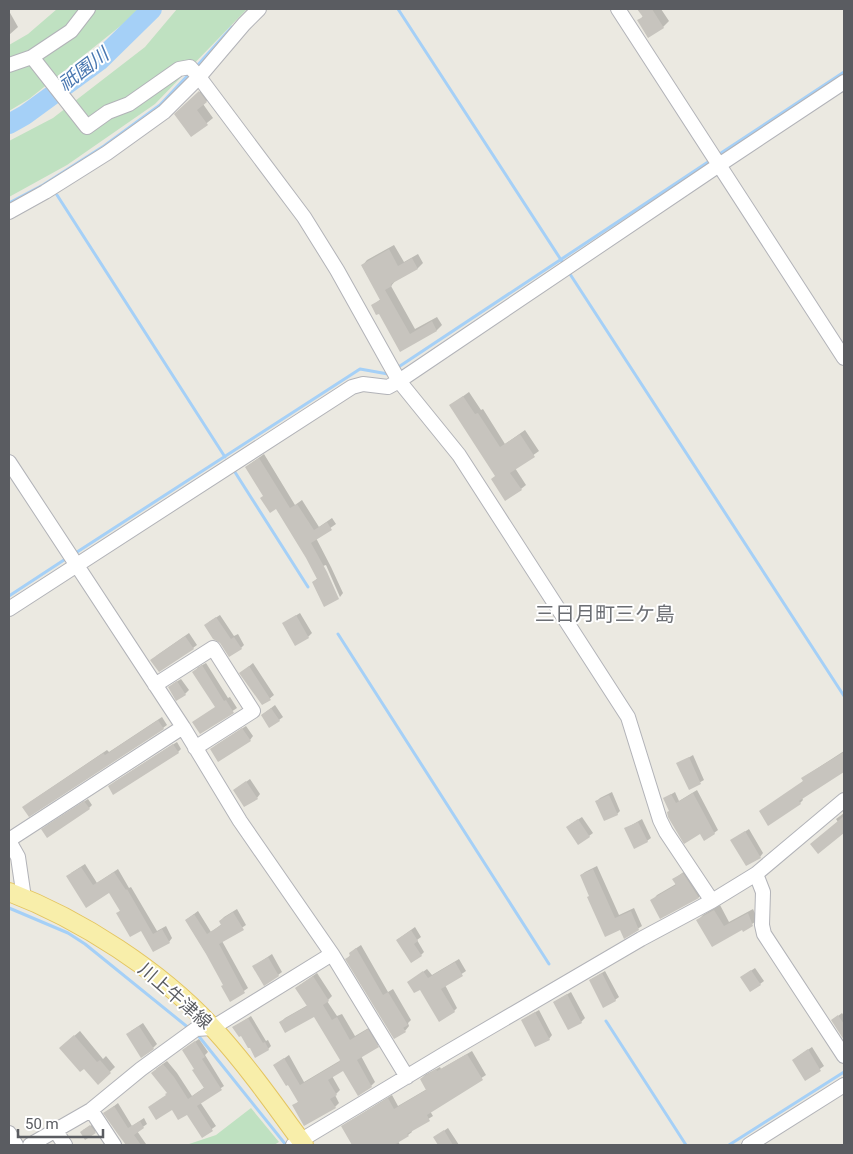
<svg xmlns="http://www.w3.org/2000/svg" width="853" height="1154" viewBox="0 0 853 1154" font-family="Roboto,'Noto Sans JP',sans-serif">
	<rect width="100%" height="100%" fill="#ebe9e1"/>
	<!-- green -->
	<path fill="#bfe1c1" d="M57,9H138L133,16L29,99L9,111V45L28,34Z
		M177,9H247L155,104L67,165L9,197V141L53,118L145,47Z
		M251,1108L279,1142L274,1145H186L216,1135Z"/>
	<!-- shadow -->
	<path fill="#0003" d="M639,9H661L669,21L663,27L639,21L643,16Z
		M9,11L18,27L9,35Z
		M205,87L212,96L203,104L213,118L191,136L176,114Z
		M394,245L404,262L418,254L423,263L418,268L396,280L391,286L415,329L437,317L442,325L437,330L400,350L379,312L373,305L381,299L362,266L367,260Z
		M469,392L481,410L483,409L505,444L525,430L539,451L515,468L526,485L521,489L496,476L451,405Z
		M264,454L295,505L302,500L319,527L332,518L336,524L316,538L331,567L343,593L340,597L326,565L323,566L337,598L313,582L318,578L308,557L276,508L265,495L246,467Z
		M300,613L312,633L308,637L284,623Z
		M220,615L234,636L238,634L244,645L241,648L209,622Z
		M189,633L197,645L193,648L156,656Z
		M206,663L228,698L230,697L237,708L201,732L216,707L197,668Z
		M253,663L274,695L263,704L241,673Z
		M181,679L189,690L185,694L173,684Z
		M275,705L283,717L279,720L262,715Z
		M162,717L167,725L163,728L27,804L107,750L109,752Z
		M246,726L253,736L250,740L215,746Z
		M177,742L181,749L178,752L113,783Z
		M844,751V770L802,798L803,800L800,803L769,824L804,780L807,775Z
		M693,755L704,780L690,788L678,764Z
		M250,779L260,794L257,798L235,790Z
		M697,790L718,830L714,833H701L670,810L665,798L675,792L679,801Z
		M612,792L620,811L617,814L597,801L600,798Z
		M88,799L92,805L89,808L46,826Z
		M844,813V831L818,852L838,822L836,819Z
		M582,817L593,833L589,836L571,824Z
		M642,819L651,838L647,841L625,829Z
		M749,829L763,853L760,857L732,840Z
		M85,864L97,883L118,869L129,888L131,887L157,931L166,926L172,938L169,942L141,929L118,913L121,910L110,891L86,906L71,873Z
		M597,866L619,915L634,908L642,926L625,937L621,928L591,896L581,875L585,872Z
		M689,868L704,891L699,897L661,917L652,901L657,895L676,884L674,879Z
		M720,905L729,922L753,909L758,920L743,930L742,928L712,946L698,920L703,915Z
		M237,909L246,925L222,941L248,988L231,1000L225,984L186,920L198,911L211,932L222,924L220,921L224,917Z
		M415,927L421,937L417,940L424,952L421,955L397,940Z
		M361,945L388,992L393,989L411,1020L408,1023L409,1026L405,1031L347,959L355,949Z
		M272,954L282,972L278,975L254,966Z
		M459,959L466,971L445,985L457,1008L454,1011L421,988L409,982L427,969L432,975Z
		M755,968L764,981L760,984L746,974Z
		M605,971L619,997L615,1000L590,980Z
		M317,973L332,996L327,1001L337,1016L342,1014L355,1036L372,1026L382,1042L361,1056L375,1082L371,1086L344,1069L332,1076L340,1090L335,1095L339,1103L335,1107L294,1106L299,1101L275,1065L289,1055L304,1082L341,1060L314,1015L281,1022L285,1018L308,1005L296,988Z
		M571,992L585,1018L581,1022L554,1002Z
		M539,1010L552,1035L549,1039L522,1020Z
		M842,1013L844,1016V1038L833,1020Z
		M251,1016L266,1041L268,1040L271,1046L268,1049L241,1034L234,1027Z
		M143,1023L157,1044L153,1048L131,1031Z
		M80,1031L103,1059L106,1056L115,1067L98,1083L66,1043Z
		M199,1039L208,1052L205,1055L224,1086L200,1102L216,1126L202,1136L187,1113L167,1095L169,1092L156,1069L167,1061L177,1073L192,1096L205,1087L187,1047Z
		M812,1047L824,1066L806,1079L797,1057Z
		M472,1051L486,1075L430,1111L433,1116L411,1130L412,1132L408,1135L398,1141L400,1145H354L343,1126L347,1123L392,1095L398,1106L427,1089L421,1079L425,1075L440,1067L441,1069Z
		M118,1103L132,1126L144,1118L147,1124L137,1131L146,1144L145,1145H127L105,1113Z
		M92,1125L96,1131L95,1132L83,1130Z
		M448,1128L459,1145H440L435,1137Z"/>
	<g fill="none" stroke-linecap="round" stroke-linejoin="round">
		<!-- stream -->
		<path stroke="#a5d0f7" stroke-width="3" d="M398,9L565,266
			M196,67L232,27
			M718,155L844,72
			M57,195L225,457
			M9,203L43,185L104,146L160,105L190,73
			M568,271L844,696
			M397,368L711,160
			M233,469L308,587
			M74,554L360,369L388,374L390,373
			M9,596L67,558
			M338,634L549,964
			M9,908L68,933L85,944L190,1029
			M606,1021L686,1145
			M197,1034L286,1145
			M729,1145L844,1072"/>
		<!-- river -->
		<path stroke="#a5d0f7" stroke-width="20" d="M9,124L25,115L99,61L152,9"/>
	</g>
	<!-- building -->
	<path fill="#c7c4be" d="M637,9H652L664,28L648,38L637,20L643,17Z
		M199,91L207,102L197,110L208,125L191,137L174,114Z
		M389,249L398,266L412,258L418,269L391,284L392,286L385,290L410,334L432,321L437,331L400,352L379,314L376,315L371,305L380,300L361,265Z
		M463,396L475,414L478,413L500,447L520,434L535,457L510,473L522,490L505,501L491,479L495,476L449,405Z
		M259,458L290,508L297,504L314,530L327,522L332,530L311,543L327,572L339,599L324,607L312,582L317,579L306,558L276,509L270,513L260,498L263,496L245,467Z
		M296,615L309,638L295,646L282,623Z
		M216,617L231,639L234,637L242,649L229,657L220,643L213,639L204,625Z
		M185,636L194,649L159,672L150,660Z
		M202,665L224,701L226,700L234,713L200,734L192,722L215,707L192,672Z
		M249,666L271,700L262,705L239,673Z
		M177,681L186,695L176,701L168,687Z
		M271,708L280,721L269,728L261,715Z
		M158,720L164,729L29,817L22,807L103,753L105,755Z
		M242,728L251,741L218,762L210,749Z
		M173,744L179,753L113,795L108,786Z
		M844,752V772L799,801L801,804L768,826L759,811L803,781L801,778Z
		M689,757L701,784L689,790L676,763Z
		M246,781L258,799L244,807L233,790Z
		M693,793L715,834L704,841L700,834L684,844L668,817L667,812L669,811L663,798L671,794L676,803Z
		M609,795L618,815L604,821L595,801Z
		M84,801L90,809L47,838L41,829Z
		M844,816V833L818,854L810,844Z
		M578,819L590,837L578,845L566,827Z
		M638,822L648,842L634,849L624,828Z
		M745,831L761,858L746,866L730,840Z
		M81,867L93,885L114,872L126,890L127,889L153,934L162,929L170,943L153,952L141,931L130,937L116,913L120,911L109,893L86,908L66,876Z
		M593,869L615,918L631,911L639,930L624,939L620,930L605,937L587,897L589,896L580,875Z
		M683,873L699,898L660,919L650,900L676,885L672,879Z
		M714,910L724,926L748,913L753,926L743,932L742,930L712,947L696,920Z
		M233,912L244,930L219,944L245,993L230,1002L221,986L223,985L206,954L185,920L194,914L207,934L221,925L219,921Z
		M411,930L418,941L414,944L422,956L411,963L396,940Z
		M356,948L383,995L388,992L408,1025L403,1028L406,1032L394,1039L345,959L350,956L349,953Z
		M268,957L279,976L264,986L252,966Z
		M455,962L463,976L441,989L455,1012L439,1022L420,990L414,993L407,982L423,971L428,978Z
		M751,970L761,985L750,992L740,977Z
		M602,973L616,1001L603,1008L589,980Z
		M313,976L329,1001L323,1005L332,1020L337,1017L350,1040L368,1029L379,1047L357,1060L372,1087L358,1096L343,1071L328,1080L337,1095L330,1099L336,1108L304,1126L292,1105L298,1102L288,1085L286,1086L273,1065L284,1058L300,1085L339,1062L340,1060L314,1017L285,1033L279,1022L307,1006L295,988Z
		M567,994L582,1023L568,1030L553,1002Z
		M535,1012L550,1040L535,1047L521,1020Z
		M838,1015L844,1024V1040L831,1020Z
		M248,1018L263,1043L265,1042L269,1050L255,1058L250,1048H248L241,1036L239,1037L232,1027Z
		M139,1026L154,1049L141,1058L126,1034Z
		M74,1035L97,1062L100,1060L111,1073L98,1085L84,1069L80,1072L59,1048Z
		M195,1041L205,1057L202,1059L222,1090L197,1106L213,1131L202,1138L187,1115L178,1120L172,1110L156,1120L148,1107L166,1095L165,1094L167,1093L151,1073L163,1064L174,1077L188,1099L204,1088L192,1070L194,1069L182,1050Z
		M808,1049L821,1071L805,1081L792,1060Z
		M467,1054L483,1080L427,1115L430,1121L407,1134L409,1136L394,1145H352L341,1126L388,1098L394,1109L426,1090L420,1079L436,1069L437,1071Z
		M114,1106L128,1128L140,1121L144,1128L134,1135L141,1145H126L117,1133L103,1113Z
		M90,1125L96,1133L85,1140L80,1132Z
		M444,1130L453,1145H438L433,1137Z"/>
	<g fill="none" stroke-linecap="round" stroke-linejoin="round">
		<!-- minor casing -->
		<g stroke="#b2b3b8" stroke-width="16">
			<path id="minor" d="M618,9L844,358
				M32,57L87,127L108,112L129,104L179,69L190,67L199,77L304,217L337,270L399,381L459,455L628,717L660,820L666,832L712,901
				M9,65L32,57L71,31L88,9
				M9,212L45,192L107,153L164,112L199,77L244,24L259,9
				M9,462L183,727L240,821L332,954L407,1077
				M9,609L352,387L363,384L388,387L399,381L719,165L844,82
				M155,685L213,648L253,711L195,748
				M9,840L183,727
				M9,841L18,857L24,898
				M756,874L844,800
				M91,1110L114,1145
				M55,1130L65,1145
				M9,1133L16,1145
				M30,1145L91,1110L141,1069L196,1029L212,1028L332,954
				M293,1145L446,1053L641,939L712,901L756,874L763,892L762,925L764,934L844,1056
				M749,1145L844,1085"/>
		</g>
		<!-- major casing -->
		<g stroke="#e4c561" stroke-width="20">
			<path id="major" d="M9,892C80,919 161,971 213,1028C246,1064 275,1105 304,1145"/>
		</g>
		<!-- minor -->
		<use href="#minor" stroke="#fff" stroke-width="14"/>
		<!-- major -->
		<use href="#major" stroke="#f8eeaa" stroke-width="18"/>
	</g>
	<g text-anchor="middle" stroke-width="4" stroke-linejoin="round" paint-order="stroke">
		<!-- street labels -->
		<g font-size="18" fill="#5a5c61" stroke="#fff">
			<text transform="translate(175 996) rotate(41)" y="6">川上牛津線</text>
		</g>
		<!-- water labels -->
		<g font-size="19" font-style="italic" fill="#4876b0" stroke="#fff">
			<text transform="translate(83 69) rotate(-37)" y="7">祇園川</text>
		</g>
		<!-- quarter labels -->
		<g font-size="20" fill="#6b6e73" stroke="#fff">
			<text x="605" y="621">三日月町三ケ島</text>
		</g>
	</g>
	<!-- border -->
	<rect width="853" height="1154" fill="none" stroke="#5a5c61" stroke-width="20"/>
	<!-- scale -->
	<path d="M18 1129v8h85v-8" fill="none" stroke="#5a5c61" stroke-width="2.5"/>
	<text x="25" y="1129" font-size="15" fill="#5a5c61" stroke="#ffffff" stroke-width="4" paint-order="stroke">50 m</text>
</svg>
